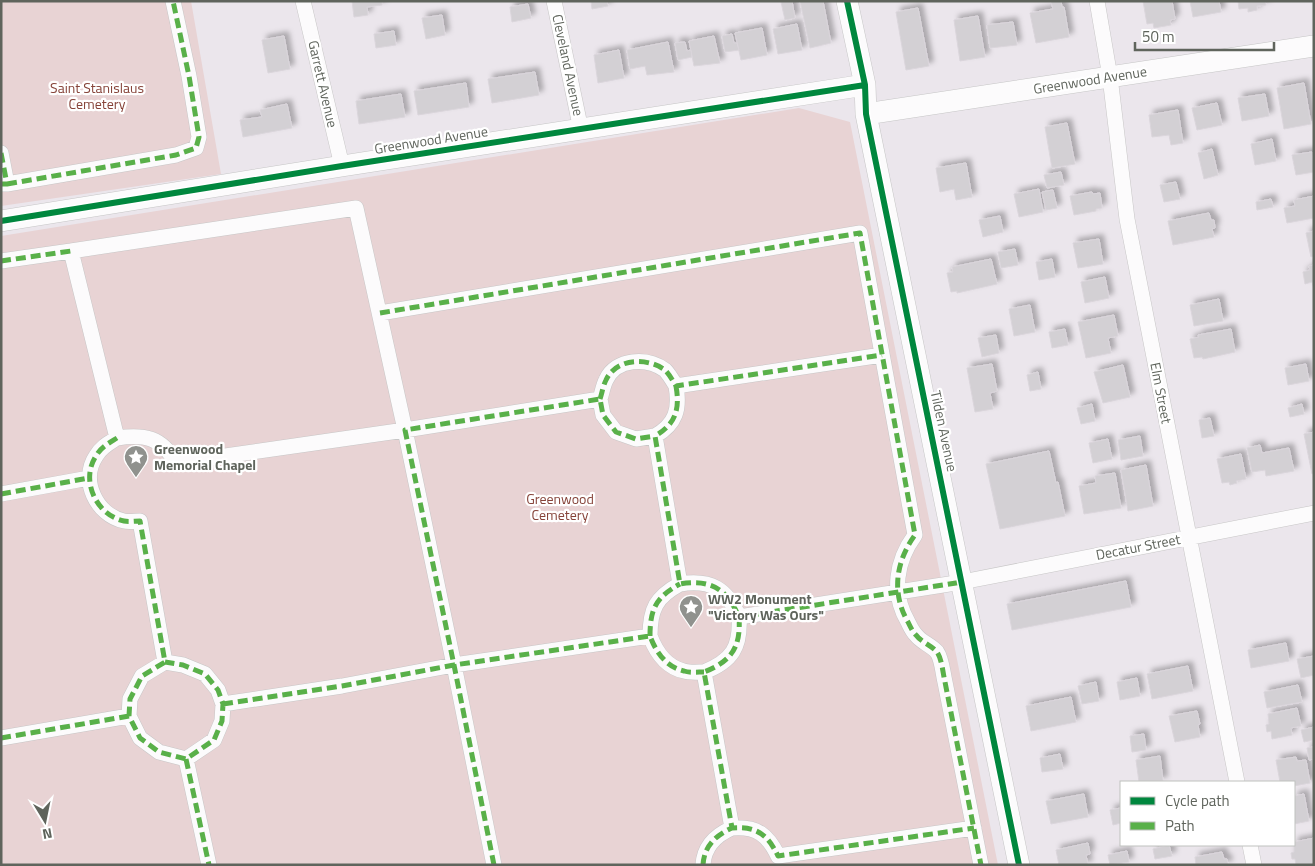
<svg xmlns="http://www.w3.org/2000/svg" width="1315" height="866" viewBox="0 0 1315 866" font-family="'Titillium Web',sans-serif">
	<defs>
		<filter id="shadow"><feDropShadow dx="4.5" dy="-4.5" stdDeviation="2.5" flood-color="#0004"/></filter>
	</defs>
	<rect width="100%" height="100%" fill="#ebe6ec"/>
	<!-- green -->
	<path fill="#e8d3d4" d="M1,1H191L221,174L1,206Z
		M799,108L850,122L998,865H1V236Z"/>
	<!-- building -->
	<path fill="#d3d0d4" stroke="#dad5db" filter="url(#shadow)" d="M352,1H382V5L367,7L368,15L354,17Z
		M591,1H607L608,6L592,9Z
		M792,1L795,18L785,20L781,2Z
		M800,1H823L831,43L810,48Z
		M1051,1H1061L1062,7H1064L1069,37L1036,43L1030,13L1053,9Z
		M1143,1H1172L1175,19L1170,20L1171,25L1154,28L1153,23L1147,24Z
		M1190,1H1219L1221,12L1193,17Z
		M1238,1H1265L1266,5L1257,6V10L1248,12V8L1239,9Z
		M528,4L531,18L512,22L510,7Z
		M918,8L929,66L906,70L896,12Z
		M442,15L445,35L426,39L422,18Z
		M978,16L985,57L960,61L954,20Z
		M1013,22L1017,45L990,48L987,25Z
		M797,24L802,50L778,54L773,29Z
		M762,28L767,55L741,60L735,33Z
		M394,31L396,45L376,48L374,34Z
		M732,34L734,43H737L739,50L725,52L722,36Z
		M284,36L290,69L268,73L262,40Z
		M714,36L720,63L694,66L689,41Z
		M668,42L674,72L647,75L645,66L630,69L627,50Z
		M685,42L687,51L691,50L692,57L678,60L675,43Z
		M619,50L624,78L598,83L594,55Z
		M535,72L539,95L492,103L488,79Z
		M466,83L469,107L418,115L414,91Z
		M1304,83L1311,124L1284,129L1277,88Z
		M401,94L405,117L359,124L356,101Z
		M1265,94L1269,116L1242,121L1238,98Z
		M1217,103L1222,125L1197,130L1192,108Z
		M287,104L292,128L243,137L240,120L262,117L260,110Z
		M1178,110L1183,143L1171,145L1169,135L1152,137L1149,115Z
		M1067,123L1075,164L1052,168L1045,127Z
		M1272,139L1276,161L1255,165L1251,144Z
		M1212,149L1218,175L1204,179L1198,153Z
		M1312,152L1314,172L1296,175L1292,155Z
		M966,163L972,197L956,200L954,189L940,192L936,168Z
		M1061,172L1064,185L1047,188L1044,175Z
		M1176,182L1180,199L1164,202L1160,185Z
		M1039,189L1043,212L1019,217L1014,194Z
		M1053,190L1057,208L1046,210L1042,192Z
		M1092,192L1093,194L1100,193L1102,208L1096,209V211L1074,215L1070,196Z
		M1314,196V218L1287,223L1284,208L1295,206L1294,200Z
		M1271,199L1273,207L1257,210L1256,202Z
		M1209,213L1211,220H1214L1215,228L1212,229L1214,237L1173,245L1168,221Z
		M1000,216L1003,232L983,237L979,220Z
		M1314,231V256L1311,257L1306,233Z
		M1099,239L1103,264L1078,268L1073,243Z
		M1015,249L1018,265L1001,268L998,252Z
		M991,259L997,284L957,293V291L951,292L947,273L953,272L952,267Z
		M1052,259L1055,277L1039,280L1036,262Z
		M1314,265V289L1312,282L1305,284L1303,272L1310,270L1309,266Z
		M1105,277L1109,298L1085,303L1081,282Z
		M1219,299L1223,321L1194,326L1190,305Z
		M1030,305L1035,332L1014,336L1009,309Z
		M1114,315L1118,336L1108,338L1111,353L1086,358L1078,322Z
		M1065,329L1068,345L1052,348L1049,332Z
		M1231,329L1235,352L1203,359L1202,357L1194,358L1190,339L1199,337L1198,335Z
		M996,335L999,353L982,357L978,338Z
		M992,364L997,391L990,393L993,409L975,412L967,368Z
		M1306,364L1309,381L1288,385L1285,368Z
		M1123,365L1130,397L1103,403L1094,372Z
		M1038,372L1041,389L1030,391L1027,375Z
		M1092,404L1095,421L1081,424L1077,408Z
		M1302,404L1304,414L1290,417L1288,408Z
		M1210,418L1214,436L1202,438L1199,420Z
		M1314,432V473L1312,474L1304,434Z
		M1140,436L1143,456L1121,460L1118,440Z
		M1108,439L1112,459L1093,463L1089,443Z
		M1260,445L1262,453L1289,448L1294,471L1266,476L1265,470L1252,472L1247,448Z
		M1049,451L1056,483L1058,482L1065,516L1000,529L986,464Z
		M1241,454L1246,479L1236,481L1237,483L1230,485L1229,482L1222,483L1217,459Z
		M1146,465L1153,506L1128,511L1121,470Z
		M1115,473L1121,508L1084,514L1079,486L1096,483L1095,476Z
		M1126,581L1131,607L1012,630L1007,604Z
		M1286,643L1289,661L1251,668L1248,650Z
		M1314,656V675L1301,678L1297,659Z
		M1188,666L1193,691L1152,699L1147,674Z
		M1137,678L1140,696L1120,700L1117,682Z
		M1096,682L1099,701L1082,704L1078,686Z
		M1298,685L1302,702L1267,708L1264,692Z
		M1071,697L1076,722L1031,731L1026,706Z
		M1297,708L1301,726L1291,728L1292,735L1272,739L1271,731L1267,732L1266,725L1269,724L1268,714Z
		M1197,711L1200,724L1198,725L1200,737L1175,742L1169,716Z
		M1314,727V740L1304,742L1301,730Z
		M1144,734L1146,750L1132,752L1130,736Z
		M1314,747V759L1309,760L1307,748Z
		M1060,754L1063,769L1042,772L1040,758Z
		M1160,756L1163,781L1139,782L1136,760Z
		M1296,757L1297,761L1306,760L1310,783L1294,786V782H1280L1276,760Z
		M1084,794L1088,817L1051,824L1046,801Z
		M1304,794L1309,821L1294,824V796Z
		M1121,808V823L1113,825L1110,810Z
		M1314,838V865H1296L1295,859H1292L1291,853L1294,852V842Z
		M1088,843L1090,854L1086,855L1088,865H1059L1056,850Z
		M1169,845L1172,856L1155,859L1153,849Z
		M1127,851L1129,862L1110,865L1108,855Z
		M1222,852L1224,859H1227L1228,865H1196L1195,857Z"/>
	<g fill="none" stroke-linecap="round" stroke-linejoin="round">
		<!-- street casing -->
		<g stroke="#c7c6c6" stroke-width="16">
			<path id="street" d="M303,1L342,166
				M554,1L581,130
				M1097,1L1110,77L1127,219L1237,782
				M1,153L7,184H1
				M7,184L176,155L196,148L199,137L189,76L173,1
				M356,208L405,430L176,463C162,437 144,434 117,438L71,251Z
				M1,261L71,251
				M380,313L860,233L915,535C896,561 891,593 908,622C910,626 912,631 916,635C921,642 931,645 937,652C942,659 943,674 945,682L981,865
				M676,386C680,409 676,424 655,436L680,584C711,579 727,589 739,617L962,582L1314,513
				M600,399C602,393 603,386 606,380C616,358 647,357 665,370C669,374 673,381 676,386L882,355
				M117,438C109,443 101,447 96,456C80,480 96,515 124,521C129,522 135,521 140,521L165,662L142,676L130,699L129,716L140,738L159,752L186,759L214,740L222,721L223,704L218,690L205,674L183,665L165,662
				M1,494L89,478
				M739,617C741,647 732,661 704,672L732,828C757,826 768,835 778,856L974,828
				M650,636C650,609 656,597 680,584
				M223,704L342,686L454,665L405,430L600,399L603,415L616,432L636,439L655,436
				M1,738L129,716
				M186,759L209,865
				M1250,845L1254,865
				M494,865L454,665L650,636C656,652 666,667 684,671C690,673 698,672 704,672
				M703,865C704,846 716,835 732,828"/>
		</g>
		<!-- secondary casing -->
		<g stroke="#c6c6c6" stroke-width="22">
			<path id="secondary" d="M847,1L865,85L866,114L1019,865
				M866,114L1314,46
				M1,221L342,166L865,85"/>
		</g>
		<!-- street -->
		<use href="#street" stroke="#fcfbfc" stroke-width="15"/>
		<!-- secondary -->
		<use href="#secondary" stroke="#fcfbfc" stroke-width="21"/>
		<!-- quiet -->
		<path stroke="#59b049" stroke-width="5" stroke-dasharray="10 5" stroke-linecap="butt" d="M1,153L7,184H2
			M7,184L176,155L196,148L199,137L189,76L173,1
			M1,261L71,251
			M380,313L860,233L915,535C896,561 891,593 908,622C910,626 912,631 916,635C921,642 931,645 937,652C942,659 943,674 945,682L981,865
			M676,386C680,409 676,424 655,436L680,584C711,579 727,589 739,617L962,582
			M600,399C602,393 603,386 606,380C616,358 647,357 665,370C669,374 673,381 676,386L882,355
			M117,438C109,443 101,447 96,456C80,480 96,515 124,521C129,522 135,521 140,521L165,662L142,676L130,699L129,716L140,738L159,752L186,759L214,740L222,721L223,704L218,690L205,674L183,665L165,662
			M1,494L89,478
			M739,617C741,647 732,661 704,672L732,828C757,826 768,835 778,856L974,828
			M650,636C650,609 656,597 680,584
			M223,704L342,686L454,665L405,430L600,399L603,415L616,432L636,439L655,436
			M1,738L129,716
			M186,759L209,865
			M494,865L454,665L650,636C656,652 666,667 684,671C690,673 698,672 704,672
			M703,865C704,846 716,835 732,828"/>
		<!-- cycleway casing -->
		<g stroke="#fff" stroke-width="9">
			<path id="cycleway" d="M847,1L865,85L866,114L1019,865
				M1,221L342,166L865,85"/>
		</g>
		<!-- cycleway -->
		<use href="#cycleway" stroke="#00873e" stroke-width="6"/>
	</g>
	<!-- icons -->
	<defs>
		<g id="sight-pin" transform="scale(1.25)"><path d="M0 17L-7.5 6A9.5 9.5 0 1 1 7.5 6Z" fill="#90928e" stroke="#fff"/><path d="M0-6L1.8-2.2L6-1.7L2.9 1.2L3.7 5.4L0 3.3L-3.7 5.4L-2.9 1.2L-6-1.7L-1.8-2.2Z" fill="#fff"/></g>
	</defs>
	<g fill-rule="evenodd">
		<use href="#sight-pin" x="136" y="457"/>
		<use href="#sight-pin" x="691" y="607"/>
	</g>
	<g text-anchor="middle" stroke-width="4.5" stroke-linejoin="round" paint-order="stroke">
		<!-- street labels -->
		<g font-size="14" fill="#5f645c" stroke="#fff">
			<text transform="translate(568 65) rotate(78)" y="5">Cleveland Avenue</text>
			<text transform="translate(1090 80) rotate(-9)" y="5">Greenwood Avenue</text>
			<text transform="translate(323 84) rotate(77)" y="5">Garrett Avenue</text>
			<text transform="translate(431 140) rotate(-9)" y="5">Greenwood Avenue</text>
			<text transform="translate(1161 393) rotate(79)" y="5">Elm Street</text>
			<text transform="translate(944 431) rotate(78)" y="5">Tilden Avenue</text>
			<text transform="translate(1138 547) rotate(-11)" y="5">Decatur Street</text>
		</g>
		<!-- park labels -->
		<g font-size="14" fill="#864339" stroke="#fff">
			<text x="97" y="93">Saint Stanislaus<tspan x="97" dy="16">Cemetery</tspan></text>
			<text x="560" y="504">Greenwood<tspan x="560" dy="16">Cemetery</tspan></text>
		</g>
		<!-- poi labels -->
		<g font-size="14" font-weight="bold" fill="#5f645c" stroke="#fff" text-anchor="start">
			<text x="154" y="454">Greenwood<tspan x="154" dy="16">Memorial Chapel</tspan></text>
			<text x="708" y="604">WW2 Monument<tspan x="708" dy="16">"Victory Was Ours"</tspan></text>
		</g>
	</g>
	<!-- border -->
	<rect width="1315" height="866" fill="none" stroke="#5f645c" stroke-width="5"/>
	<!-- legend -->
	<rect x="1120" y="781" width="175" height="65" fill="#ffffff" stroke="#bfc1be"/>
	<rect x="1130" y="797" width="25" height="8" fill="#00873e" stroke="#bfc1be"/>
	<text x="1165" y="806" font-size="15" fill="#5f645c">Cycle path</text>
	<rect x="1130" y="822" width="25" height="8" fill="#59b049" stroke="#bfc1be"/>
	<text x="1165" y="831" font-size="15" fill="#5f645c">Path</text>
	<!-- north arrow -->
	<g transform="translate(45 821) rotate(170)" stroke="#ffffff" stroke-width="4" paint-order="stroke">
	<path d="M0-4L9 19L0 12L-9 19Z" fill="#5f645c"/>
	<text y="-8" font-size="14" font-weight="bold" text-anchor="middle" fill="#5f645c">N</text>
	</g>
	<!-- scale -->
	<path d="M1135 42v8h139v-8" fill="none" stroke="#5f645c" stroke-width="2.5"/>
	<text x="1142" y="42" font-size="15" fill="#5f645c" stroke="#ffffff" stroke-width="4" paint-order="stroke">50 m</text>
</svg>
